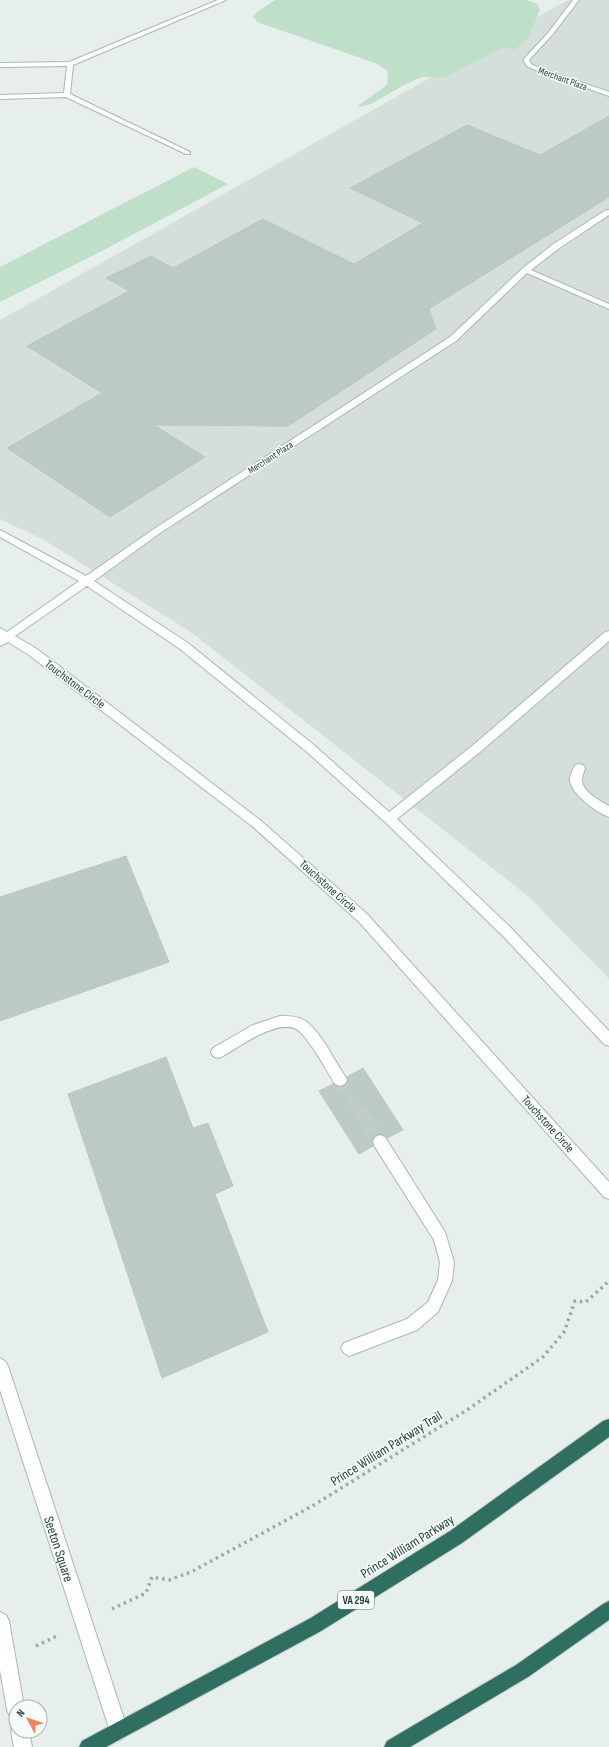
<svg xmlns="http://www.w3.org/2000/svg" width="609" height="1747" viewBox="0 0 609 1747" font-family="'Sofia Sans Condensed',sans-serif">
	<rect width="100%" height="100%" fill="#e6efeb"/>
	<!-- built -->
	<path fill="#d4dfda" d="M568,0H609V979L529,897L192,633L44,540L0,519V320Z"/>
	<!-- green -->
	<path fill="#bfe0c8" d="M275,0H527L537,4L540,10L528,38L515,50L504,47L445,77H422L406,84L371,104L359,107V105L387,85L388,71L375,63L257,22L253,16L257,12Z
		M194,167L228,184L100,252L0,302V267Z"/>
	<!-- building -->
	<path fill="#bbcac4" stroke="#b8c9c2" d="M609,116V197L429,309L436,329L288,426L154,425L205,457L110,517L7,448L102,393L27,346L129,291L106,278L151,256L173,268L263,219L354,264L423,223L350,188L467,125L540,155Z
		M126,856L169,962L0,1021V897Z
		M166,1057L193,1128L208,1123L233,1186L215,1194L268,1332L162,1378L68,1094Z
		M363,1068L403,1130L387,1138L381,1134L374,1136L372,1141L373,1146L359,1154L319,1091L333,1084L339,1087L346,1085L348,1081L347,1077Z"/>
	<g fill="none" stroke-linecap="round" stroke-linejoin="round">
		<!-- minor-tunnel-far1 -->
		<path stroke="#bfccc8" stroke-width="12" stroke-dasharray="12 6" stroke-linecap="butt" d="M340,1080L365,1119"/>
		<!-- minor-tunnel -->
		<path stroke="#bfccc8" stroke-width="16" stroke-dasharray="16 8" stroke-linecap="butt" d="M364,1118L380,1142"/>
		<!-- minor casing -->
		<g stroke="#a8b8b2" stroke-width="2">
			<path id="minor" d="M218,0H226L73,65L70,94L190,152V154H186L66,97L0,99V95L64,93L67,66L0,67V63L69,62Z
				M573,0H579L552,35L529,60L531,64L537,67L609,92V96L533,69L527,66L523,60L548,33Z
				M606,210H609V215L558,249L531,270L609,304V309L527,273L456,341L160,533L94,581L188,643L315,746L389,812L472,746L605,632L609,631V641L480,752L397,819L511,928L609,1031V1046L604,1044L503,936L385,822L307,752L180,649L87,586L15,636L37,649L260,820L367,914L609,1182V1199L604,1197L359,922L252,826L29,655L8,642L0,646V628L7,632L79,581L0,537V530L86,576L154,529L450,337L523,268L552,245Z
				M579,764L583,765L585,768C584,772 582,776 582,780C582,792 601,801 609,806V817C597,813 571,794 570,780C570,775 573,769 575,765Z
				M280,1016C288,1016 297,1016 304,1020C320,1030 334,1060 345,1076L347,1080L345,1084L340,1086L335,1084C326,1070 309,1037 296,1029C277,1019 239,1047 223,1056L218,1058L213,1056L211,1052L213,1048L253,1025Z
				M380,1135L385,1137L445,1232L454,1262L452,1281L438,1312L417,1330L349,1356L344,1353L341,1348L344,1343L407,1319L428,1302L438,1280L440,1262L434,1240L375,1147L373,1142L375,1137Z
				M0,1358L5,1361L8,1366L128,1731L125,1737L119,1740L113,1737L110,1731L0,1390Z
				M0,1612L6,1615L9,1621L24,1707H16V1719L10,1716L7,1710L0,1670Z
				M16,1724V1731H29L32,1747H14L11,1731L14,1725Z"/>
		</g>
		<!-- highway casing -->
		<g stroke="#c2cac8" stroke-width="2">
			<path id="highway" d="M609,1419V1437L462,1543L321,1631L106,1747H79L82,1741L309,1619L450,1531L603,1421Z
				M609,1601V1620L528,1677L410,1747H384L387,1741L516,1665L603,1604Z"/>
		</g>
		<!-- path -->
		<path stroke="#86b3a5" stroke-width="3.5" stroke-dasharray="2.5 4" stroke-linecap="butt" d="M112,1609L146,1593L152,1577L169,1580L191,1572L314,1505L467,1410L543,1357L564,1332L575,1301L586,1302L609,1281
			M36,1646L57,1636"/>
		<!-- minor -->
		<use href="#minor" fill="#fff" fill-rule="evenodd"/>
		<!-- highway -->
		<use href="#highway" fill="#2f6f62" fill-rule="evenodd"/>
	</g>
	<g text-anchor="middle" stroke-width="3" stroke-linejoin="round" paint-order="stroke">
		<!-- far-street labels -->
		<g font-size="10" fill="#24423a" stroke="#f7fbf9">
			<text transform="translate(563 78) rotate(20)" y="4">Merchant Plaza</text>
			<text transform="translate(270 457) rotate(-33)" y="4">Merchant Plaza</text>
		</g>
		<!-- shield labels -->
		<rect fill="#f7fbf9" stroke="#637a73" stroke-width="1" x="338" y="1591" width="36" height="18" rx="3"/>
		<g font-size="11" font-weight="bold" fill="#24423a">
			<text x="356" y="1604">VA 294</text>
		</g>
		<!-- street labels -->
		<g font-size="12" fill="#24423a" stroke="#f7fbf9">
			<text transform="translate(75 684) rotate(37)" y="4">Touchstone Circle</text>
			<text transform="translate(328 886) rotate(42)" y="4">Touchstone Circle</text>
			<text transform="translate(548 1124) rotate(48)" y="4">Touchstone Circle</text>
		</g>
		<!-- near-street labels -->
		<g font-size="14" fill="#24423a" stroke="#f7fbf9">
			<text transform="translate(386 1448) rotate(-32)" y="5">Prince William Parkway Trail</text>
			<text transform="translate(407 1546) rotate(-32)" y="5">Prince William Parkway</text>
			<text transform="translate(59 1549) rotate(72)" y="5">Seeton Square</text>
		</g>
	</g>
	<!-- north arrow -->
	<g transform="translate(28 1719) rotate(310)"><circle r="19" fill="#f7fbf9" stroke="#a3b1ad"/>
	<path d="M0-3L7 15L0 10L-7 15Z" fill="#f4845f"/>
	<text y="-6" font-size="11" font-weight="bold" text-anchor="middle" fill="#24423a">N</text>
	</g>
</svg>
